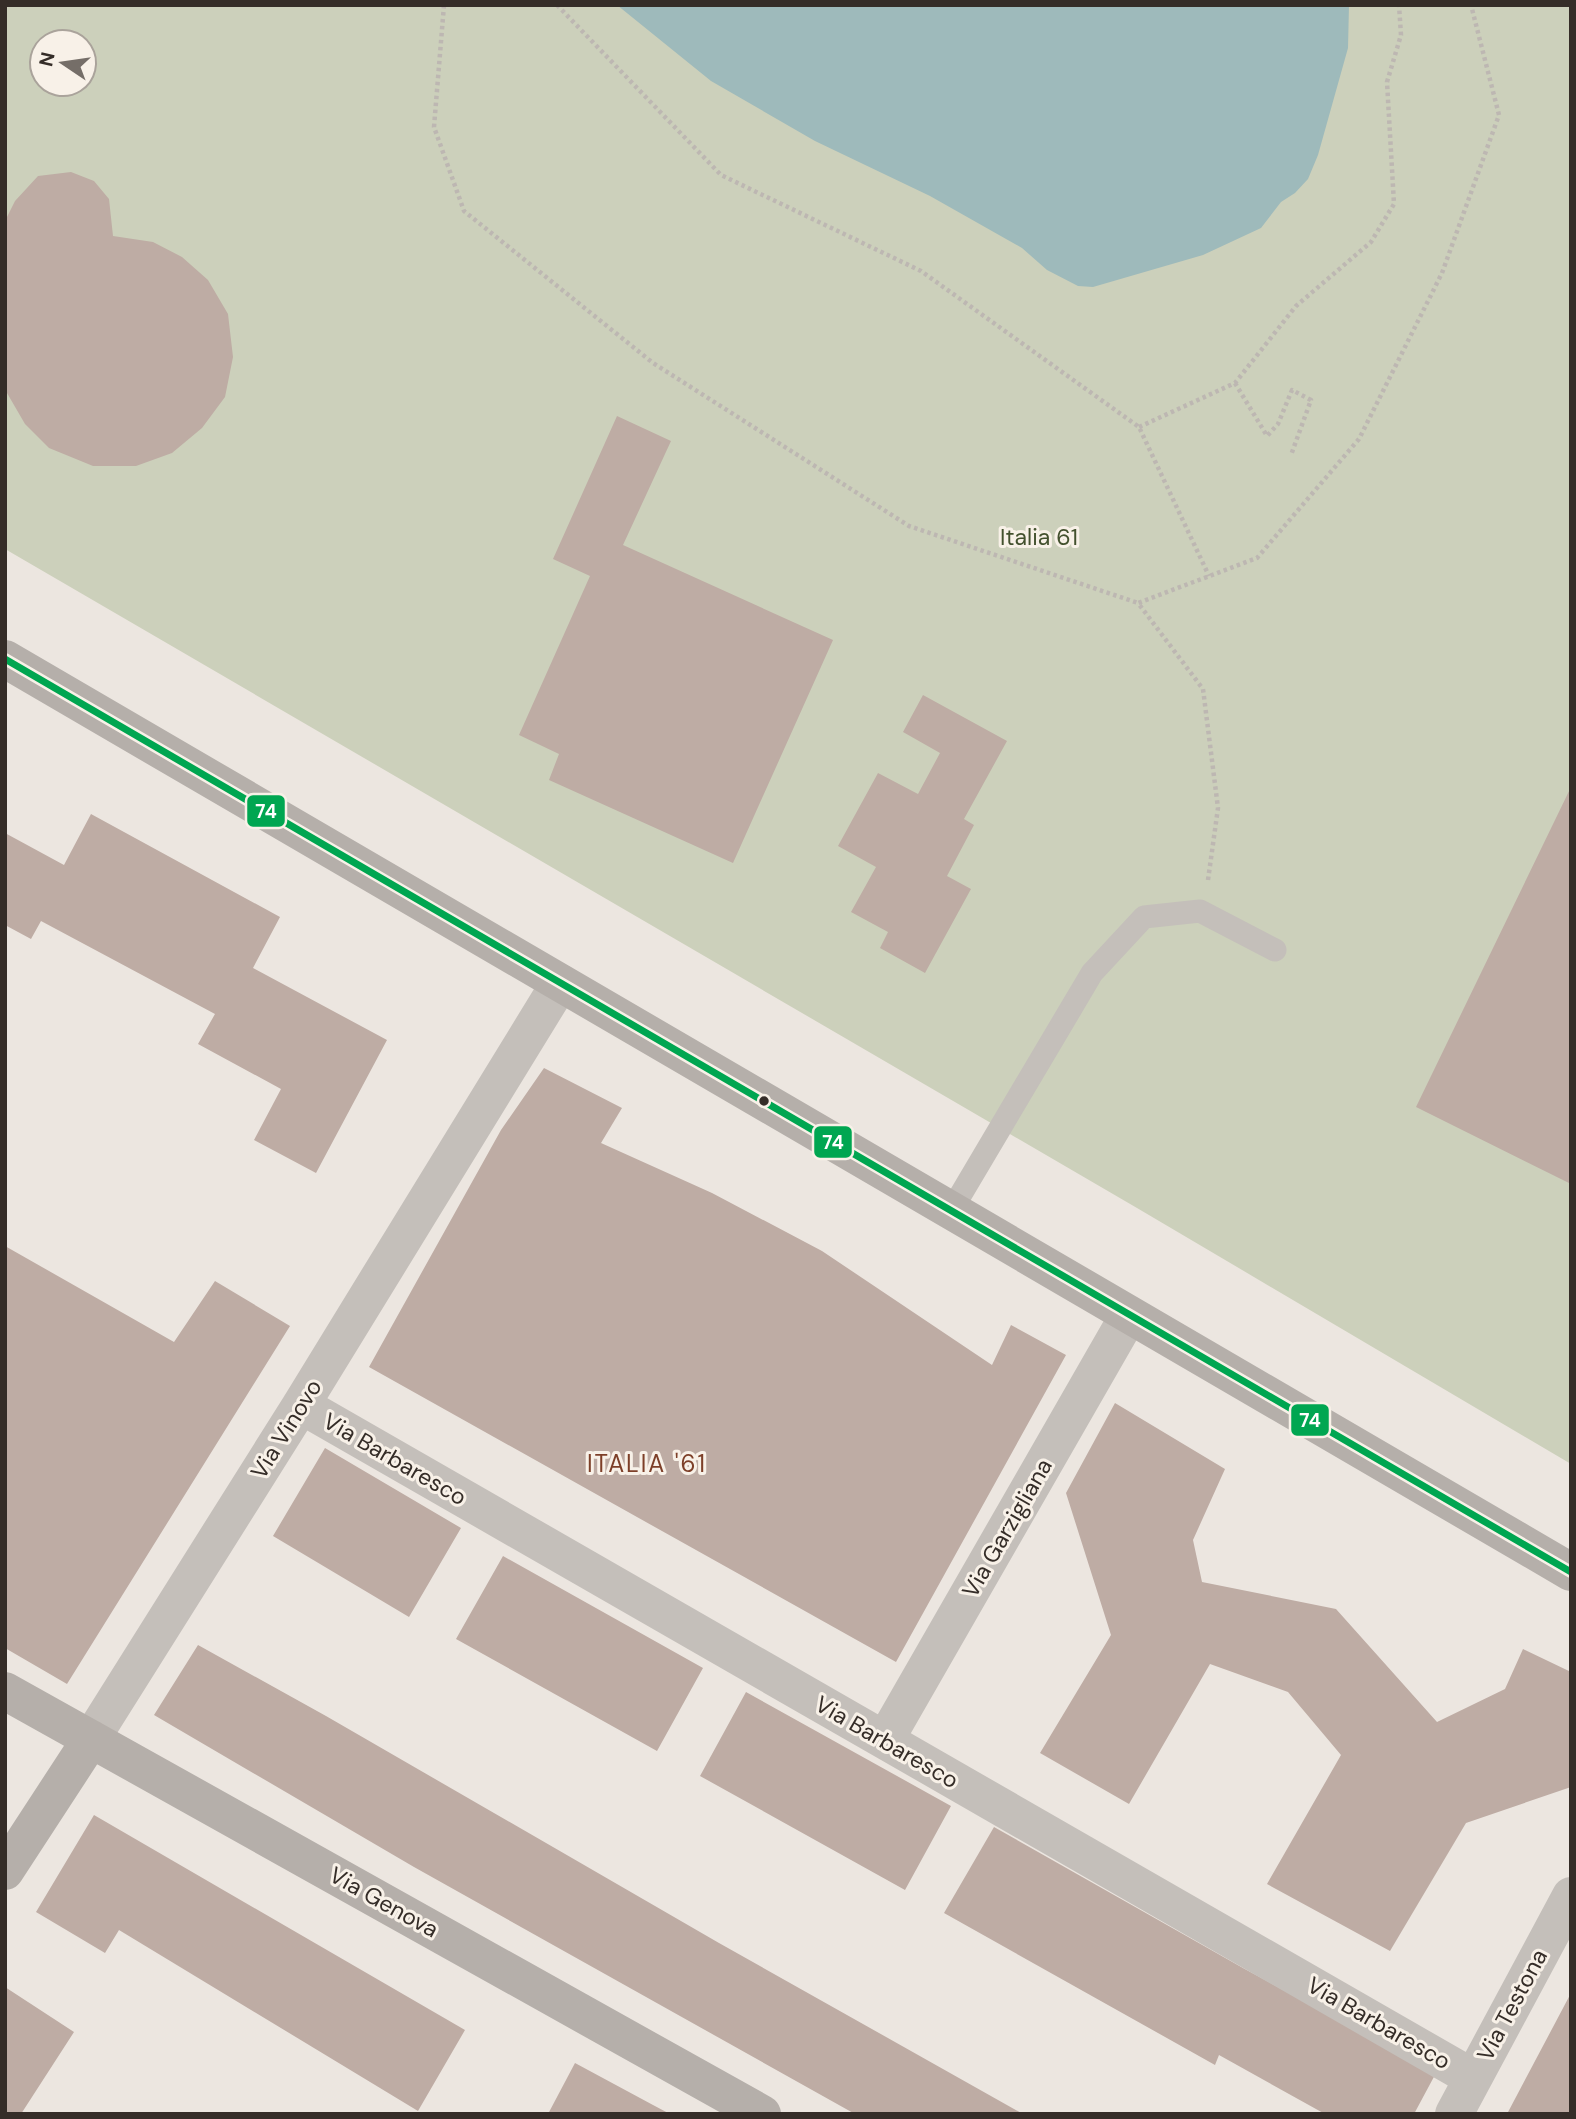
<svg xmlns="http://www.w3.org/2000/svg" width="1576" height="2119" viewBox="0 0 1576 2119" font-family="'DM Sans',sans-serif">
	<rect width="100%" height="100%" fill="#ece6e0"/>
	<!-- green -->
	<path fill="#ccd0bb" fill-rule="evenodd" d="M5,5H1571V1464L1137,1208L5,549ZM42,42H84V84H42Z"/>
	<!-- water -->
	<path fill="#9ebabb" d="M617,5H1349L1348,48L1318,155L1308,179L1295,193L1281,202L1261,228L1203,255L1093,287L1078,286L1047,270L1022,248L930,196L815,141L711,81Z"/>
	<!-- building -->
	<path fill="#beaca4" d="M71,172L94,181L109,199L113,236L153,242L182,257L208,280L228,314L233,357L225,397L202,428L172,453L136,466H93L49,448L25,424L7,393L5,384V221L15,201L38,176Z
		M617,416L671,441L623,545L833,640L733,863L549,780L559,754L519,735L590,576L553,559Z
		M923,695L1007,741L964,819L974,825L947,876L971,889L925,973L880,948L888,932L851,912L876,867L838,846L878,773L918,794L940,753L903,732Z
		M1571,787V1184L1416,1107Z
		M91,814L280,917L253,968L387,1040L316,1173L254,1140L281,1089L198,1044L215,1014L41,921L31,939L5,925V833L64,865Z
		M544,1068L622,1108L601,1143L712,1193L822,1251L992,1365L1011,1325L1066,1355L896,1662L369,1367L501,1130Z
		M5,1246L174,1342L215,1281L290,1326L67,1684L5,1648Z
		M1115,1403L1225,1469L1193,1540L1202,1582L1336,1609L1437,1722L1505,1689L1523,1649L1571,1672V1787L1466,1823L1390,1951L1267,1884L1341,1755L1288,1692L1210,1664L1129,1804L1040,1753L1111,1635L1066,1493Z
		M325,1448L461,1528L409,1617L273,1536Z
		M503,1556L703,1668L657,1751L456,1639Z
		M198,1645L326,1716L719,1943L1023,2114H855L414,1867L154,1715Z
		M746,1692L951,1806L905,1890L700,1776Z
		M94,1815L465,2030L418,2111L119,1930L105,1953L36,1912Z
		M994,1827L1243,1968L1436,2073L1414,2114H1325L1219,2055L1215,2065L944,1913Z
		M5,1987L74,2032L21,2114H5Z
		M1571,1993V2114H1507Z
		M575,2063L653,2105L670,2114H548Z"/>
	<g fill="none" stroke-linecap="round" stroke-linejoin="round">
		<!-- path -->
		<path stroke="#bdb7b2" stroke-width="4.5" stroke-dasharray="3.5 3.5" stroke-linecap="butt" d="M444,5L434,127L464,211L653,363L909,526L1138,603
			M557,5L721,175L921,271L1139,427L1209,576
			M1235,383L1267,436L1278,424L1292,390L1311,400L1291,455
			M1139,427L1235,383L1296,306L1371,242L1394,204L1387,82L1401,35L1399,5
			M1208,880L1218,808L1203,689L1138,603L1257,558L1359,439L1442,273L1499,115L1471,5"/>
		<!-- lane -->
		<path stroke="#c4bfba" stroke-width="23" d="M951,1211L1092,973L1144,917L1200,911L1275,950"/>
		<!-- street -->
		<path stroke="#c4bfba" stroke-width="38" d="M301,1405L1473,2078
			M91,1739L301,1405L560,983
			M885,1740L1129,1315
			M1454,2114L1571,1896"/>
		<!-- secondary -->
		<path stroke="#b5afaa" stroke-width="38" d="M5,659L1571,1572
			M5,1691L762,2114
			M5,1871L91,1739"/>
		<!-- bus-1 casing -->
		<g stroke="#f8f1e8" stroke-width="12">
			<path id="bus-1" d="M5,659L1571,1572"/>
		</g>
		<!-- bus-1 -->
		<use href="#bus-1" stroke="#00a651" stroke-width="7"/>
	</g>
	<!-- markers -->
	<circle fill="#352d28" stroke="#f8f1e8" stroke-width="2.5" cx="764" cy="1101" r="6"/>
	<g text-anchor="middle" stroke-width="6" stroke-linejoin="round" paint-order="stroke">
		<!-- park labels -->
		<g font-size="23" fill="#43512e" stroke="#f8f1e8">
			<text x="1039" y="545">Italia 61</text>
		</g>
		<!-- street labels -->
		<g font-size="23" fill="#352d28" stroke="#f8f1e8">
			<text transform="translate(286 1429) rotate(-58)" y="8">Via Vinovo</text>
			<text transform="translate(395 1459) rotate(30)" y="8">Via Barbaresco</text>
			<text transform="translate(1007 1528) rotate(-60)" y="8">Via Garzigliana</text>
			<text transform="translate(887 1742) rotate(30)" y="8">Via Barbaresco</text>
			<text transform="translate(384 1902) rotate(29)" y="8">Via Genova</text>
			<text transform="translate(1512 2005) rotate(-62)" y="8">Via Testona</text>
			<text transform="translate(1379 2023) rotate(30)" y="8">Via Barbaresco</text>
		</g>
		<!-- neighbourhood labels -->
		<g font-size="24" letter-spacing="2" fill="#7d3f28" stroke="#f8f1e8">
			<text x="647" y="1472">ITALIA '61</text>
		</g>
	</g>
	<g stroke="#f8f1e8" stroke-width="2.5">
		<rect x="246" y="794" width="40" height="34" rx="7" fill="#00a651"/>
		<rect x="813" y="1125" width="40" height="34" rx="7" fill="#00a651"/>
		<rect x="1290" y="1403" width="40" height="34" rx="7" fill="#00a651"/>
	</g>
	<g font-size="19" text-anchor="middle" font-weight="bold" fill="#fff">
		<text x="266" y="818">74</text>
		<text x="833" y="1149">74</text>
		<text x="1310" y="1427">74</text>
	</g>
	<!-- border -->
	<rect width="1576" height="2119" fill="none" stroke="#352d28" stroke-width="14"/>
	<!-- north arrow -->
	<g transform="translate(63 63) rotate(283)"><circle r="33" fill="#f8f1e8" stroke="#aaa39b" stroke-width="2"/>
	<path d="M0-5L12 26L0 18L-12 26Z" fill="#756e68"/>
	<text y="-10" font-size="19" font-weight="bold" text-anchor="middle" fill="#352d28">N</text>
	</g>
</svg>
